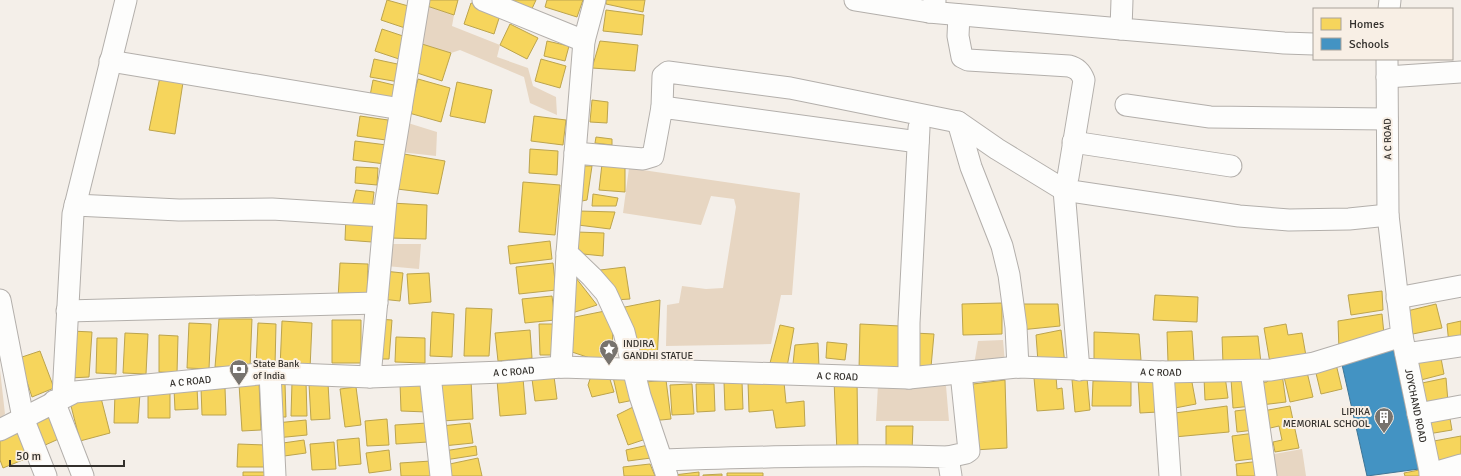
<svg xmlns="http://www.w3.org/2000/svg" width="1461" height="476" viewBox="0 0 1461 476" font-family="Signika,sans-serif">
	<rect width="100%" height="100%" fill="#f4efe9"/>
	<!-- green -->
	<path fill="#e7d6c2" d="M427,6L454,15L452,26L500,45L497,57L528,68L533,86L556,97L557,115L530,103L524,77L460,50L451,53L422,44Z
		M408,123L437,132L436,156L400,152Z
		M629,168L800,193L792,295H781L771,344L666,346L667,305L679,303L682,286L706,289L723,288L736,207L734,199L711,196L701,225L623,213Z
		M387,244H421L419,269L386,266Z
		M1003,340L1005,363L974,365L978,341Z
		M0,370L5,414L0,418Z
		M878,385L946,386L949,421H876Z
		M1302,449L1306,476H1270L1268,455Z"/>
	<!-- homes -->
	<path fill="#f6d55c" stroke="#bca44e" d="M387,0L412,7L405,28L381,20Z
		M429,0H458L454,15L427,6Z
		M497,0H536L530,13Z
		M547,0H583L577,17L545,7Z
		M606,0H645L643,12L606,4Z
		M471,3L501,12L494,34L464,24Z
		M606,10L644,15L642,35L603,31Z
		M510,24L538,38L527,59L500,45Z
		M382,29L409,38L402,60L375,51Z
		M547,41L569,46L565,61L544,56Z
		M600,41L638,45L635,71L592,68Z
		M422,44L451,53L442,81L414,72Z
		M374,59L402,65L399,82L370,77Z
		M541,59L566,66L560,88L535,81Z
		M161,72L184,76L175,134L149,130Z
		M418,79L450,88L441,122L409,113Z
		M373,80L398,86L394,106L369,101Z
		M457,82L492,90L485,123L450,116Z
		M592,100L608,102L607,123L590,122Z
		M360,116L388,120L386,140L357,136Z
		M534,116L566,120L563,145L531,141Z
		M596,137L612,139V145L595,143Z
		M355,141L387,145L385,164L353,160Z
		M530,149L558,151L557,175L529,173Z
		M404,154L445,161L438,194L397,189Z
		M625,163V192L599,190L602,164Z
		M582,166H592L587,200L577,202Z
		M356,167L378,168L377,185L355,183Z
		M523,182L560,185L555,235L519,232Z
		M356,190L374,192L372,209L352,206Z
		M593,194L618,198L616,206H592Z
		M391,203L427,205L426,239L390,238Z
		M579,211L615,212L610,229L578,225Z
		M346,216L374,218L372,242L345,240Z
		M577,232L604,233L603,256L573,253Z
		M550,241L552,259L510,264L508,246Z
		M340,263L368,264L367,300L338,299Z
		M553,263L556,290L519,294L516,267Z
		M625,267L630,299L615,300L592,271Z
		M569,269L597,305L569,314Z
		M384,271L403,273L400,301L381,299Z
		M429,273L431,302L409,304L407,274Z
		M1382,291L1383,310L1351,315L1348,295Z
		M1155,295L1198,297L1197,322L1153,320Z
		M552,296L555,320L525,323L522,299Z
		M660,300L657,363L638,362L620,308Z
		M1002,303V334L963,335L962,304Z
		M1017,304H1058L1060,326L1020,330Z
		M1436,304L1442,328L1408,335L1403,312Z
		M466,308L492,309L489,356H464Z
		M605,311L613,330L612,349L605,363L569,351L570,318Z
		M432,312L454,314L452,357L430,356Z
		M1382,314L1384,334L1339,350L1338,321Z
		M219,319H252L250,367H215Z
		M377,319L392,320L389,359H376Z
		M332,320H361V363H332Z
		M282,321L312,323L310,369L280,368Z
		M1461,321V343L1449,345L1447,324Z
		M189,323L211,324L209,369L187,368Z
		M258,323L276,324L275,366H256Z
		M539,324H555L556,355H540Z
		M860,324L900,326L901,368L859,370Z
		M1286,324L1288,335L1302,333L1306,356L1270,363L1264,328Z
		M780,325L794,328L787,367L770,363Z
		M530,330L532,358L498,361L495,333Z
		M1061,330L1065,364L1038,362L1036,335Z
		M71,331L92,332L89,377L69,378Z
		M1192,331L1194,362H1168L1167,332Z
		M1094,332L1139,334L1141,360H1094Z
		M125,333L148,334L146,374L123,373Z
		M914,333L934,334L931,367L913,365Z
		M159,335L178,336L177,373L159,372Z
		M1258,336L1261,363L1223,364L1222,337Z
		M396,337L425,338V363L395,362Z
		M97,338H117L116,374L96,373Z
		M827,342L847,344L845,360L826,358Z
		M818,343L819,367L793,364L795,345Z
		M40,351L54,388L32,397L19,358Z
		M1440,353L1444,374L1417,381L1413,360Z
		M1336,364L1342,389L1321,394L1315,369Z
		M553,369L557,399L535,401L531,372Z
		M1307,372L1313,397L1290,402L1284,377Z
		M592,373H608L614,392L592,397L588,385Z
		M1282,374L1286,402L1261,405L1257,383L1267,382L1271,375Z
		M1056,376L1057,389L1062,388L1064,409L1037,411L1034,378Z
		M1225,376L1228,398L1205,400L1204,378Z
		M613,377L630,379L639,399L619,403Z
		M1191,377L1196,404L1175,408L1171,378Z
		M523,378L526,414L500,416L497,380Z
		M1087,378L1090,410L1075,412L1072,380Z
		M1138,378H1157L1158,412L1140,413Z
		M1247,378L1252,406L1233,408L1231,379Z
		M1446,378L1448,402L1425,404L1422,383Z
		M471,380L473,419L442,421L440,382Z
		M666,380L671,419L651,421L646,382Z
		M834,380H857L858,452L837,453Z
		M1005,380L1007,448L974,450L965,385Z
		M742,381L743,409L725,410L724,382Z
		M1093,381H1131V406H1092Z
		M259,382L261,430L242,431L239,384Z
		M292,382H306L307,416H291Z
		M425,382L427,412L401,411L400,383Z
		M748,382H784L786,403L804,401L805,426L776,428L773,410L749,412Z
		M274,383H285L286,417H276Z
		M328,383L330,419L311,420L309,384Z
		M692,384L694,414L672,415L670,385Z
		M696,384H714L715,411L697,412Z
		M197,387L198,409L175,410L174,389Z
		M356,387L361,425L345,427L340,389Z
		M201,388H225L226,415H202Z
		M148,390H170V418H148Z
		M115,393H140L138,423H114Z
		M100,394L110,433L80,441L70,402Z
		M639,404L649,438L628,445L617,415Z
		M1227,406L1229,432L1174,437L1175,413Z
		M1290,406L1299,448L1275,452L1273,442L1282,440L1279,426L1266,429L1263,411Z
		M1251,409L1255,430L1237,432L1235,411Z
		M1449,413L1452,430L1428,434L1426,417Z
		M52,416L63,437L43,446L33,425Z
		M387,419L389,445L367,446L365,421Z
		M306,420L307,435L276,438V423Z
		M427,423L428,442L396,444L395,425Z
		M470,423L473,443L443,446L441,426Z
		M886,426H913L912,451H886Z
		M20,432L30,457L3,468L0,460V440Z
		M1255,433L1260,458L1235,461L1232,436Z
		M1461,436V460L1437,463L1434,441Z
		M359,438L361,464L339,466L337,440Z
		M304,440L306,453L277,457L276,444Z
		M334,442L336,469L312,470L310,444Z
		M238,444L265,445V467H237Z
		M648,445L651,458L628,461L626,450Z
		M476,446L477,455L445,460L444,451Z
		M389,450L391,470L369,473L366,453Z
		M478,458L482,476H447L445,465Z
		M431,461L432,476H401L400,463Z
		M1260,461L1261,476H1237L1236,464Z
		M650,464L655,476H624L623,467Z
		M1424,469L1425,476H1405L1404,473Z
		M243,472H265V476H243Z
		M699,472V476H674V475Z
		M727,473H763V476H727Z
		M722,474V476H703V475Z"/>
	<!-- schools -->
	<path fill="#4393c3" stroke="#3e7596" d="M1393,347L1419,469L1367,476L1341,360Z"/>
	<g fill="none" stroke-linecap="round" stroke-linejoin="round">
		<!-- minor casing -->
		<g stroke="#b3afab" stroke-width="23">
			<g id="minor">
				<path d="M483,0L584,41"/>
				<path d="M595,0L584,41L567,253L592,277L606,293L624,332L640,396L667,476"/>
				<path d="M855,0L929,12L935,1"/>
				<path d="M1122,0L1121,29L1284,43L1314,44"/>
				<path d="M1389,9L1390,0"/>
				<path d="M929,12L1121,29"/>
				<path d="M959,15L958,36L962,57L968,60L1069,66C1077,68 1081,72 1084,80L1068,177L1064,190L1079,370"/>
				<path d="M110,61L401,109"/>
				<path d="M1387,77L1461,72"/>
				<path d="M1126,105L1210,117L1387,119"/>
				<path d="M662,107L663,76L668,72L790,88L958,122L997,149L1064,190L1239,216L1289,220L1349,219L1388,215"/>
				<path d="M958,122L971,167L1002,246L1009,275L1016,327L1018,367"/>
				<path d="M1073,142L1231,166"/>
				<path d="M575,153L643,159L653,156L662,107L918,142"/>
				<path d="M75,205L179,210L272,209L384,216"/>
				<path d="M1397,298L1461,286"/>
				<path d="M0,300L23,418L46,476"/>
				<path d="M67,311L377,303"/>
				<path id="s1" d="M1402,336L1431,476"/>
				<path d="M1406,354L1461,346"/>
				<path d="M561,367L567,253"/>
				<path d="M1251,371L1266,476"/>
				<path d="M1163,372L1170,476"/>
				<path d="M270,373L275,476"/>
				<path d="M430,375L441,476"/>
				<path d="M370,377L386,200L419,0"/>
				<path d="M909,378V323L919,128"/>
				<path d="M63,396L73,214L126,0"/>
				<path d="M54,401L83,476"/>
				<path d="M1418,414L1461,406"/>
				<path id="s2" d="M0,430L75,392L270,373L370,377L503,372L561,367L909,378L1018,367L1163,372L1271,370L1314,363L1402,336L1388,215L1387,59"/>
				<path d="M948,457L966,453L969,451L961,373"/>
				<path d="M663,460C758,457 853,454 948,457L951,476"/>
				<path d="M1430,474L1461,465"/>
			</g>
		</g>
		<!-- minor -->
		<use href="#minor" stroke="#fdfdfc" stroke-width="21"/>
	</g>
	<!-- icons -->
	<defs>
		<g id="sight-pin" transform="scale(1)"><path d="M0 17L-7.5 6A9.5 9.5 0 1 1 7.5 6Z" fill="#77736e" stroke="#f8efe5"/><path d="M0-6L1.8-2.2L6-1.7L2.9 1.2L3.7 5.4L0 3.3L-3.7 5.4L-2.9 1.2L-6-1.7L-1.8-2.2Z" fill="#fff"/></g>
		<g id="bank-pin" transform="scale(1)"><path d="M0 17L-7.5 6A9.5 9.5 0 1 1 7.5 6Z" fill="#77736e" stroke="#f8efe5"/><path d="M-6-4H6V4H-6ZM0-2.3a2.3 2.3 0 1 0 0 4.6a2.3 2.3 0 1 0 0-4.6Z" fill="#fff"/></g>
		<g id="building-pin" transform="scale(1)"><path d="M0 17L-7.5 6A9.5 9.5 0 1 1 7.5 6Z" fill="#77736e" stroke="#f8efe5"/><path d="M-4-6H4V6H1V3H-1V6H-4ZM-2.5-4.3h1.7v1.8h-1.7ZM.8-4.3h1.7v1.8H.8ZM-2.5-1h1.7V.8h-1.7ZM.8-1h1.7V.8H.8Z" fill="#fff"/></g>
	</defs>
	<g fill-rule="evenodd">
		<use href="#sight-pin" x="609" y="349"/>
		<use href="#bank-pin" x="239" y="369"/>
		<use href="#building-pin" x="1384" y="417"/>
	</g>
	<g text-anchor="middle" stroke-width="4" stroke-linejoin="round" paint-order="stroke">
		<!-- street labels -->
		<g font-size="10" fill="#33302c" stroke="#f8efe5">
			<text transform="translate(1387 139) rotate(-91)" y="4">A C ROAD</text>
			<text dy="4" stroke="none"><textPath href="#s2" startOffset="524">A C ROAD</textPath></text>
			<text dy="4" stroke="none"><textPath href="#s2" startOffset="1172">A C ROAD</textPath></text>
			<text dy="4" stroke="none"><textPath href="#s2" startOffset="848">A C ROAD</textPath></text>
			<text dy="4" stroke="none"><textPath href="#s2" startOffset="200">A C ROAD</textPath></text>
			<text dy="4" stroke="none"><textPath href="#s1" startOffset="71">JOYCHAND ROAD</textPath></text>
		</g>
		<!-- poi labels -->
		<g font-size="10" fill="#33302c" stroke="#f8efe5" text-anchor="start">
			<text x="623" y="347">INDIRA<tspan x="623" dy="12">GANDHI STATUE</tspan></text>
			<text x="253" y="367">State Bank<tspan x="253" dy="12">of India</tspan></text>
			<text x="1370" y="415" text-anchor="end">LIPIKA<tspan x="1370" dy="12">MEMORIAL SCHOOL</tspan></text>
		</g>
	</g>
	<!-- legend -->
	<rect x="1313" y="8" width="140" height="52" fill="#f8efe5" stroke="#a9a39b"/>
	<rect x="1321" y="18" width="20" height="12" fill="#f6d55c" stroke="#a9a39b"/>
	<text x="1349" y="28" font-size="12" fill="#33302c">Homes</text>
	<rect x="1321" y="38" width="20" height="12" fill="#4393c3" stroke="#a9a39b"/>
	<text x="1349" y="48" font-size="12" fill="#33302c">Schools</text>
	<!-- scale -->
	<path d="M10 460v6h114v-6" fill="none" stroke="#33302c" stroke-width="2"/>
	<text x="16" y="460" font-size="12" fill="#33302c" stroke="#f8efe5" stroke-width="3" paint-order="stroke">50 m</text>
</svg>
